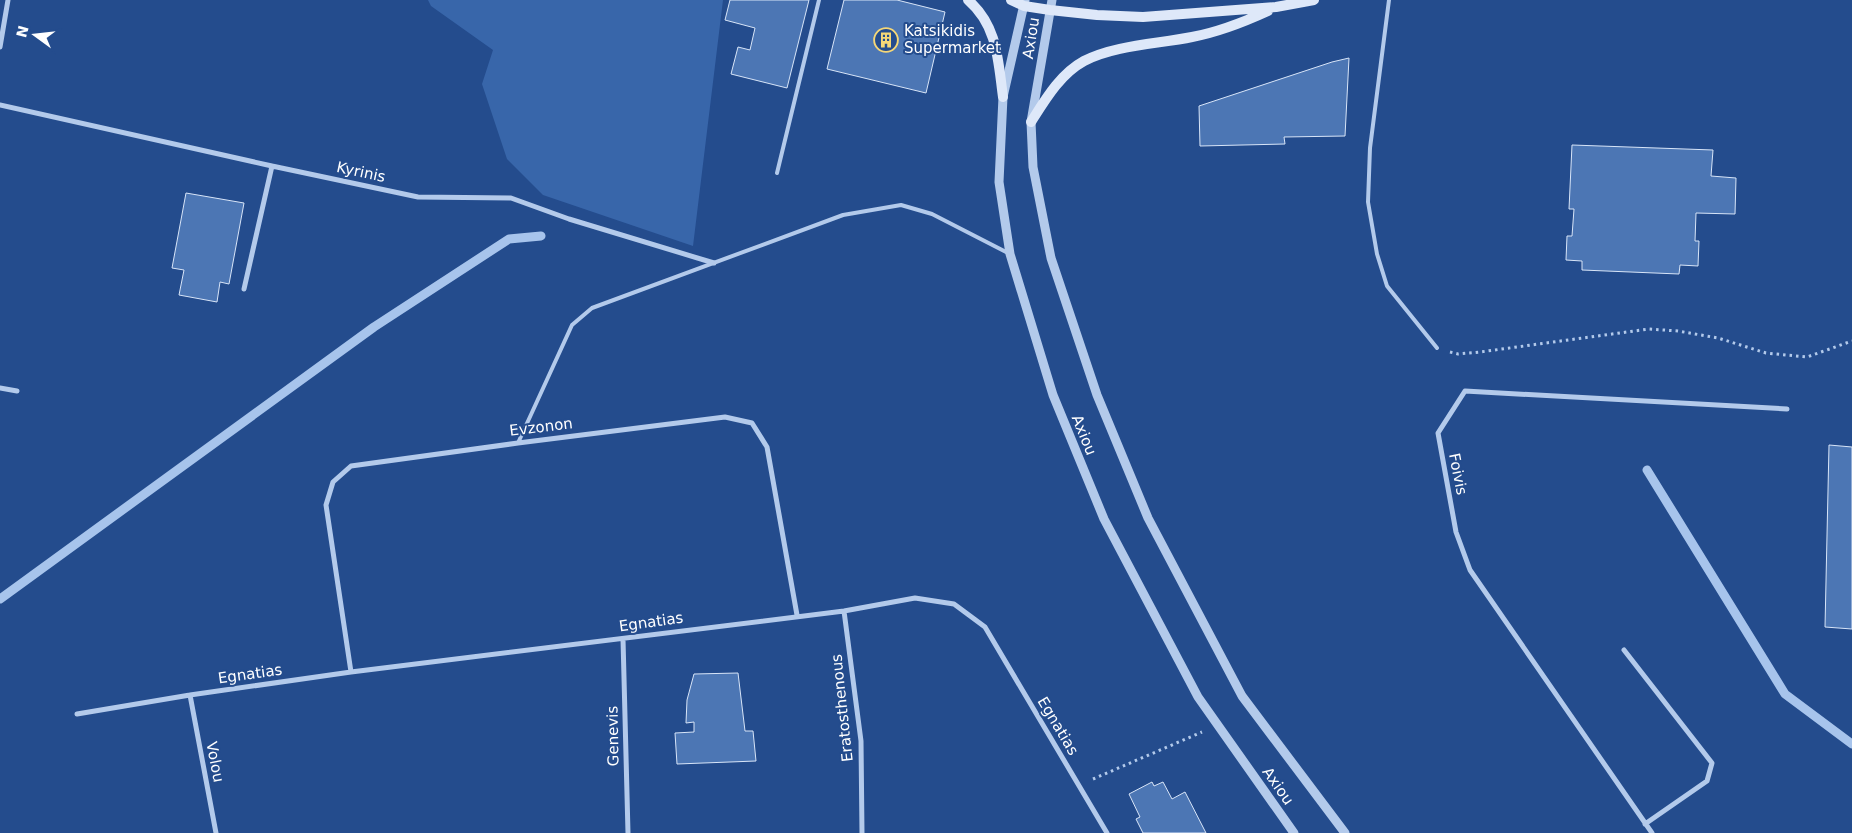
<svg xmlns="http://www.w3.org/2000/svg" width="1852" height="833" viewBox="0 0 1852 833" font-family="'DejaVu Sans',sans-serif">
	<rect width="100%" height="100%" fill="#244c8d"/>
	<!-- green -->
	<path fill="#3866aa" d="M428,0H723L693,246L543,195L507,159L482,84L493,50L431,6Z"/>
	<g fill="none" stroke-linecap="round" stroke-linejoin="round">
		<!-- stream -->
		<path stroke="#a7c4ec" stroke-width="9" d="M1647,470L1785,694L1852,744
			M0,599L374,327L509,239L541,236"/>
	</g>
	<!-- building -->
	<path fill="#4c76b4" stroke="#d8e5f8" d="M730,0H809L787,88L731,74L738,47L750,50L755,28L725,20Z
		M844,0H897L945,12L926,93L827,69Z
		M1349,58L1345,136L1284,137L1285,144L1200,146L1199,106L1332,62Z
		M1572,145L1713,150L1711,176L1736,178L1735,214L1696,213L1695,241H1699L1698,266L1680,265L1679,274L1582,270V261L1566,260L1567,236H1572L1574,209H1569Z
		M186,193L244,203L229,284L220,282L217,302L179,295L184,270L172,268Z
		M1829,445L1852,447V629L1825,627Z
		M738,673L745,731H753L756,761L677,764L675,733L694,732V722L686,723L687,700L694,674Z
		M1152,782L1154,786L1163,782L1172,799L1185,792L1206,833H1143L1136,819L1140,817L1129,794Z"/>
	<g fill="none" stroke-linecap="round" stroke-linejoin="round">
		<!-- path -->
		<path stroke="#b3caeb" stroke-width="3" stroke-dasharray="2.5 4" stroke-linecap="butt" d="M1450,352L1458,354L1480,352L1649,329L1678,331L1718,338L1766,353L1807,357L1852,341
			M1093,779L1202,732"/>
		<!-- service -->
		<path stroke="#b3caeb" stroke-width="4" d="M1389,0L1370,148L1368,202L1377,254L1387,286L1437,348
			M777,173L819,0
			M518,443L572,325L592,308L843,215L901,205L932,214L1008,253"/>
		<!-- minor -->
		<path stroke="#b3caeb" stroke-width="5" d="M0,47L8,0
			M0,105L272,166L418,197L511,198L569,219L714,263
			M244,289L272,166
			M0,388L17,391
			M844,611L861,741L862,833
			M623,639L628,833
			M1624,650L1712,763L1707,781L1645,824
			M351,672L326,505L333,482L351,466L518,443L725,417L752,423L767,447L797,615
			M190,695L216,833
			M77,714L190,695L351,672L844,611L915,598L954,604L985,627L1107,833
			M1652,833L1470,570L1456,532L1438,433L1465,391L1787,409"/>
		<!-- tertiary -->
		<path stroke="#b3caeb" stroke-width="9" d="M1025,0L1003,97L999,182L1010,254L1053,395L1104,519L1198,697L1294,833
			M1052,0L1031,122L1033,167L1051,258L1097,395L1148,518L1242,696L1345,833"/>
		<!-- secondary -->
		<path stroke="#dee8f9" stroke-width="10" d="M968,0C998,26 998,61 1003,97
			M1011,0L1024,6L1050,10L1097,15L1143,17L1276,7L1314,0
			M1031,122C1045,100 1060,74 1084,61C1115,45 1158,44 1192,37C1219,32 1244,22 1268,11"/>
	</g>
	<!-- icons -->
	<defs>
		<g id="building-ring" transform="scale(1.25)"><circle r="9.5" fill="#244c8d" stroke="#f5d777" stroke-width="1.5"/><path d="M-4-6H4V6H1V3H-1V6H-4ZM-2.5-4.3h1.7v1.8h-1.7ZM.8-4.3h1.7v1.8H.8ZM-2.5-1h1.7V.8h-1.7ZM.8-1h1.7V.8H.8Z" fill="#f5d777"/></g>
	</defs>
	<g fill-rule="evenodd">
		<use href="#building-ring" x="886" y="40"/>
	</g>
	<g text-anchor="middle" stroke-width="4" stroke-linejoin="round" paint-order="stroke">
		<!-- poi labels -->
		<g font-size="15" fill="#fff" stroke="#244c8d" text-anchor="start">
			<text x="904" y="36">Katsikidis<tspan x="904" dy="17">Supermarket</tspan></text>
		</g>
		<!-- street labels -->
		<g font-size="15" fill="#fff" stroke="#244c8d">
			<text transform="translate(1031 38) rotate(-81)" y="5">Axiou</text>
			<text transform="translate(361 172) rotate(12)" y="5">Kyrinis</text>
			<text transform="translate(541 427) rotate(-7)" y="5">Evzonon</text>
			<text transform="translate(1084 435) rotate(68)" y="5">Axiou</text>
			<text transform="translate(1458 474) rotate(79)" y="5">Foivis</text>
			<text transform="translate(651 622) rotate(-8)" y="5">Egnatias</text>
			<text transform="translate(250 674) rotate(-8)" y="5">Egnatias</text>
			<text transform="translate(842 708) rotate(-96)" y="5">Eratosthenous</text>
			<text transform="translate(1058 726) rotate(59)" y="5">Egnatias</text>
			<text transform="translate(613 736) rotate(-91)" y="5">Genevis</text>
			<text transform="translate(215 762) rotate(79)" y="5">Volou</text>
			<text transform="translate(1278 786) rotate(55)" y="5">Axiou</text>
		</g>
	</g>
	<!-- north arrow -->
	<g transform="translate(35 35) rotate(285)" stroke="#244c8d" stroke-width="4" paint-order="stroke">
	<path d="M0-4L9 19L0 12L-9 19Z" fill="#ffffff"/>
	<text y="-8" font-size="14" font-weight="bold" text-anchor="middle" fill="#ffffff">N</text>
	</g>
</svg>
